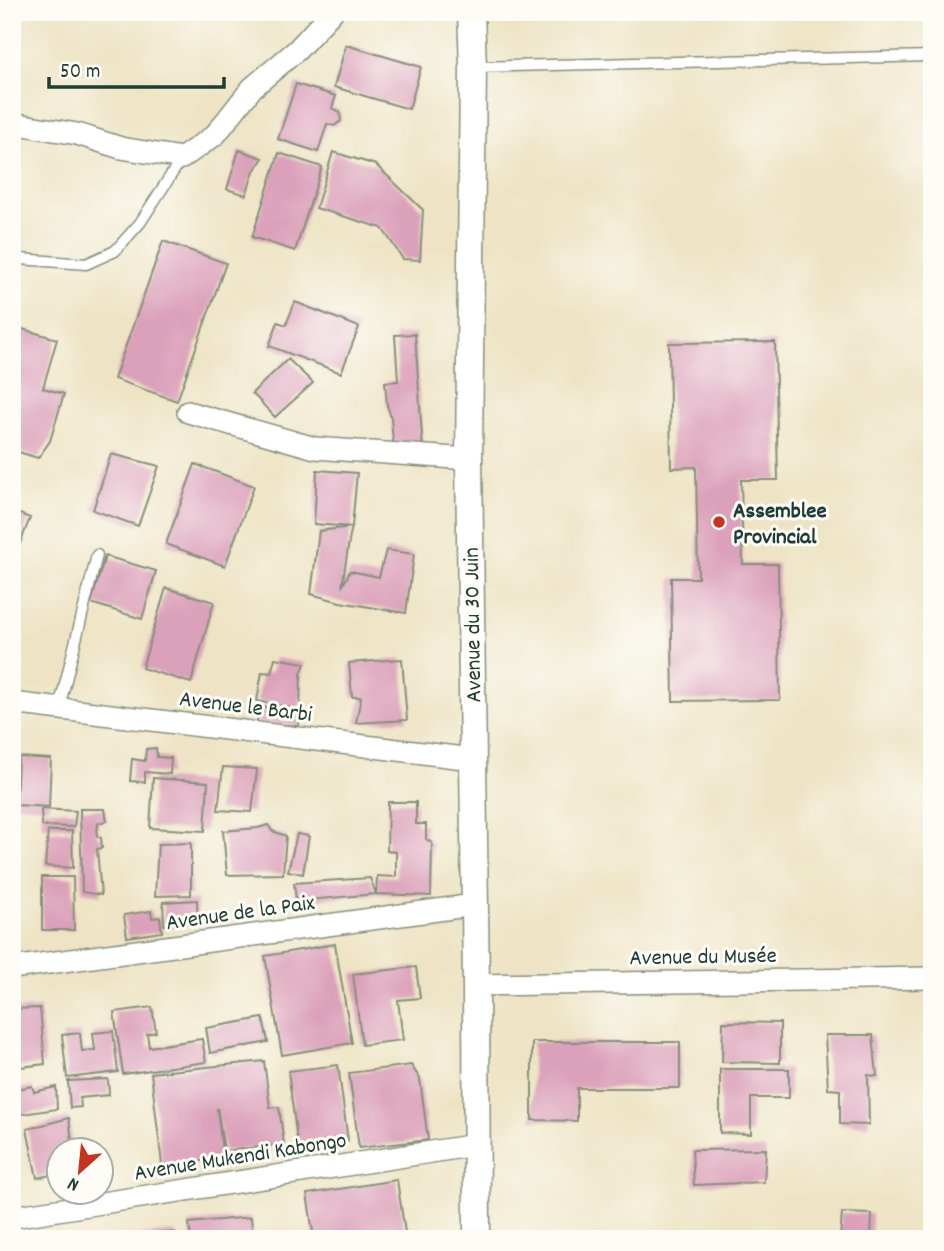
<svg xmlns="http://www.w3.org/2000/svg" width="944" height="1251" viewBox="0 0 944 1251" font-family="Dekko,sans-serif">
	<rect width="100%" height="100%" fill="#fdfcf7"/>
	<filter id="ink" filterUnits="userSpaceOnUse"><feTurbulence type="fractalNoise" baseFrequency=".0143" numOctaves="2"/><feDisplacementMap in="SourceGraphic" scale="14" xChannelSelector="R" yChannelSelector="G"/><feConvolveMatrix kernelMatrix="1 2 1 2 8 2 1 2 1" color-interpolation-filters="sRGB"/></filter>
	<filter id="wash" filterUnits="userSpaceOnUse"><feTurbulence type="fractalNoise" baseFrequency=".00686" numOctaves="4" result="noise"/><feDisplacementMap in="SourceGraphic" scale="28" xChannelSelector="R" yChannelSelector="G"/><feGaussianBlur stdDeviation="1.57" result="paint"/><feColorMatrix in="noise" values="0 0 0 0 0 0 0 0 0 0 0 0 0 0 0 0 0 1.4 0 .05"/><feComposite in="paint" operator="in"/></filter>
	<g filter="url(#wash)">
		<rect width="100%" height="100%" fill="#eee4c5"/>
		<g id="blocks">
			<!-- building -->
			<path fill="#dba1ba" d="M346,45L421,67L409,109L334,87Z
				M296,84L336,96L332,108L340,112L341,121L334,126L327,124L318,152L278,139Z
				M239,150L263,158L254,171L246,195L227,189Z
				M333,152L376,165L423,210L420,260L403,259L382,228L316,208Z
				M279,153L322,167L295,251L252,237Z
				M163,241L226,263L177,401L114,379Z
				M295,302L359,327L341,373L269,346L278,322L286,325Z
				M12,326L57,339L43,388L64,394L50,441L38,458L12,450Z
				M415,334L423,450L394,452L391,418L387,405L385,382L398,381L395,335Z
				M775,342L778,480H741L743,564H778L780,700L673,701L671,578H698L696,467L671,468L669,343Z
				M288,359L313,383L275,417L252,393Z
				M111,454L159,466L138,526L93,510Z
				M195,464L254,486L225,566L166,544Z
				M317,470L357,473L352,527L314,524Z
				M12,511L30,518L12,564Z
				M352,527L350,535L342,587L350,571L379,577L386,550L414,554L406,613L340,602L311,594L319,531Z
				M105,556L156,571L142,619L91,603Z
				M166,588L214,602L191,683L142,668Z
				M275,658L305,663L301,674L300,710L257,701L262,672L271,673Z
				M402,659L407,720L356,723L361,697H352L349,663Z
				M258,707L300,710L299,726L257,723Z
				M156,748L157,757L171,758L170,774L145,772V782L130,781L132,759L145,761L146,749Z
				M18,757L51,759L49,807L16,805Z
				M223,767L257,769L252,812L218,810Z
				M153,778L208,782L205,831L150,828Z
				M388,802H416V824H426V839L432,843L431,896L376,894L296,901L294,883L370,878L376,894L377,876L396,877V852L387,851Z
				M41,809L76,811L74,827L42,826Z
				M80,809H105L107,821L98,823L97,836L101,838L102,848L97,849L101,895L82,892Z
				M268,825L272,831L286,836L283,874L227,875L223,831L258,828Z
				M48,831H72L73,868L45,866Z
				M297,834L309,836L303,874L288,871Z
				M191,843V895L155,896L158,844Z
				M42,877H73L74,930H42Z
				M197,900L198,923L164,925L163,902Z
				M151,911L152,918L160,917L162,932L127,937L124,915Z
				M335,944L352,1043L282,1055L265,956Z
				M416,967L420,998L398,1000L403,1040L362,1045L353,974Z
				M152,1007L156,1032L147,1034L149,1047L202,1039L206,1062L123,1074L114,1012Z
				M40,1008L45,1064L12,1068V1009Z
				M263,1018L268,1042L210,1053L206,1028Z
				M723,1022L780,1023V1063L722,1062Z
				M113,1031L118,1072L67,1078L62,1035L80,1033L82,1051L95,1050L93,1033Z
				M825,1035H873L877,1076L868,1075L869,1125L840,1124V1090L828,1089Z
				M532,1042H680V1088H577V1121L532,1120Z
				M264,1061L270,1108L279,1107L284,1144L224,1151L217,1108L223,1159L162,1165L151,1073Z
				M338,1065L348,1141L298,1148L288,1071Z
				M411,1065L420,1079L428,1140L359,1148L349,1073Z
				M720,1069H789V1098H751V1134L720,1133Z
				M108,1079L109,1095L80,1098L81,1107L70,1108L68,1081Z
				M32,1086L34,1092L56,1087L57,1109L15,1115L18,1137H12V1090Z
				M69,1118L73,1149H60V1173L37,1178L27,1129Z
				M766,1149L764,1182L694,1185L692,1150Z
				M397,1180L406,1239H351V1235L314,1239L307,1194Z
				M842,1213L872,1214L871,1239H840Z
				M251,1217L253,1239H191L189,1223Z
				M175,1232V1239H129V1237Z"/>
		</g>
	</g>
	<g filter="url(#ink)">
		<use href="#blocks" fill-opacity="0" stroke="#86907c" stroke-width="2"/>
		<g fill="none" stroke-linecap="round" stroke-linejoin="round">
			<!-- service casing -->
			<g stroke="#86907c" stroke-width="13">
				<path id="service" d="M473,67L932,56
					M20,259L86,264L115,251L140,223L182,158
					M59,708L97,555"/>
			</g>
			<!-- minor casing -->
			<g stroke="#86907c" stroke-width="24">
				<path id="minor" d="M12,123L77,134L121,148L182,158L215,135L252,88L297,50L332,12
					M188,412L315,448L469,459
					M12,703L472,759
					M12,968L474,905
					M476,985L932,978
					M12,1217L476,1145"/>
			</g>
			<!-- tertiary casing -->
			<g stroke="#86907c" stroke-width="29">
				<path id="tertiary" d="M471,12L473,67L469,459L476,985L477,1239"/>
			</g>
			<!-- service -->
			<use href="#service" stroke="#fff" stroke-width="10"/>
			<!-- minor -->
			<use href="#minor" stroke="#fff" stroke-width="21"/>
			<!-- tertiary -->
			<use href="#tertiary" stroke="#fff" stroke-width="26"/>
		</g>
	</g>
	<!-- markers -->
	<circle fill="#c8321e" stroke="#fdfcf7" stroke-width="2.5" cx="719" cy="522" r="7"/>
	<g text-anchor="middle" stroke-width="6" stroke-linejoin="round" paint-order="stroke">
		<!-- poi labels -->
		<g font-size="23" font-weight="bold" fill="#1f3d34" stroke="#fdfcf7" text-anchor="start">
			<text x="733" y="517">Assemblee<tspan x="733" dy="26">Provincial</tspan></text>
		</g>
		<!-- street labels -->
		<g font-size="23" fill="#1f3d34" stroke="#fdfcf7">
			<text transform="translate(471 625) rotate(-91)" y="8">Avenue du 30 Juin</text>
			<text transform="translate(246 705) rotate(7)" y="8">Avenue le Barbi</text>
			<text transform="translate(240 911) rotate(-8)" y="8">Avenue de la Paix</text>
			<text transform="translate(703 955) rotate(-1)" y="8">Avenue du Musée</text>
			<text transform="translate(240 1155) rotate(-9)" y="8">Avenue Mukendi Kabongo</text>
		</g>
	</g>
	<!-- margin -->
	<rect width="944" height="1251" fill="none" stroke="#fdfcf7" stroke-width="42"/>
	<!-- north arrow -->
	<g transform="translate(80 1171) rotate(207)"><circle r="33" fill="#fdfcf7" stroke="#a4b0a9" stroke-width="2"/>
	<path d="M0-5L12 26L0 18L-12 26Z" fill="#c8321e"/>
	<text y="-10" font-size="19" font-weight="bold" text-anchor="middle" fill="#1f3d34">N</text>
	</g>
	<!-- scale -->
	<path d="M49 77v10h175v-10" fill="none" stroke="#1f3d34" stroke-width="3.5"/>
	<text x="60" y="77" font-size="21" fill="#1f3d34" stroke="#fdfcf7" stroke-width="5" paint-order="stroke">50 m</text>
</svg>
